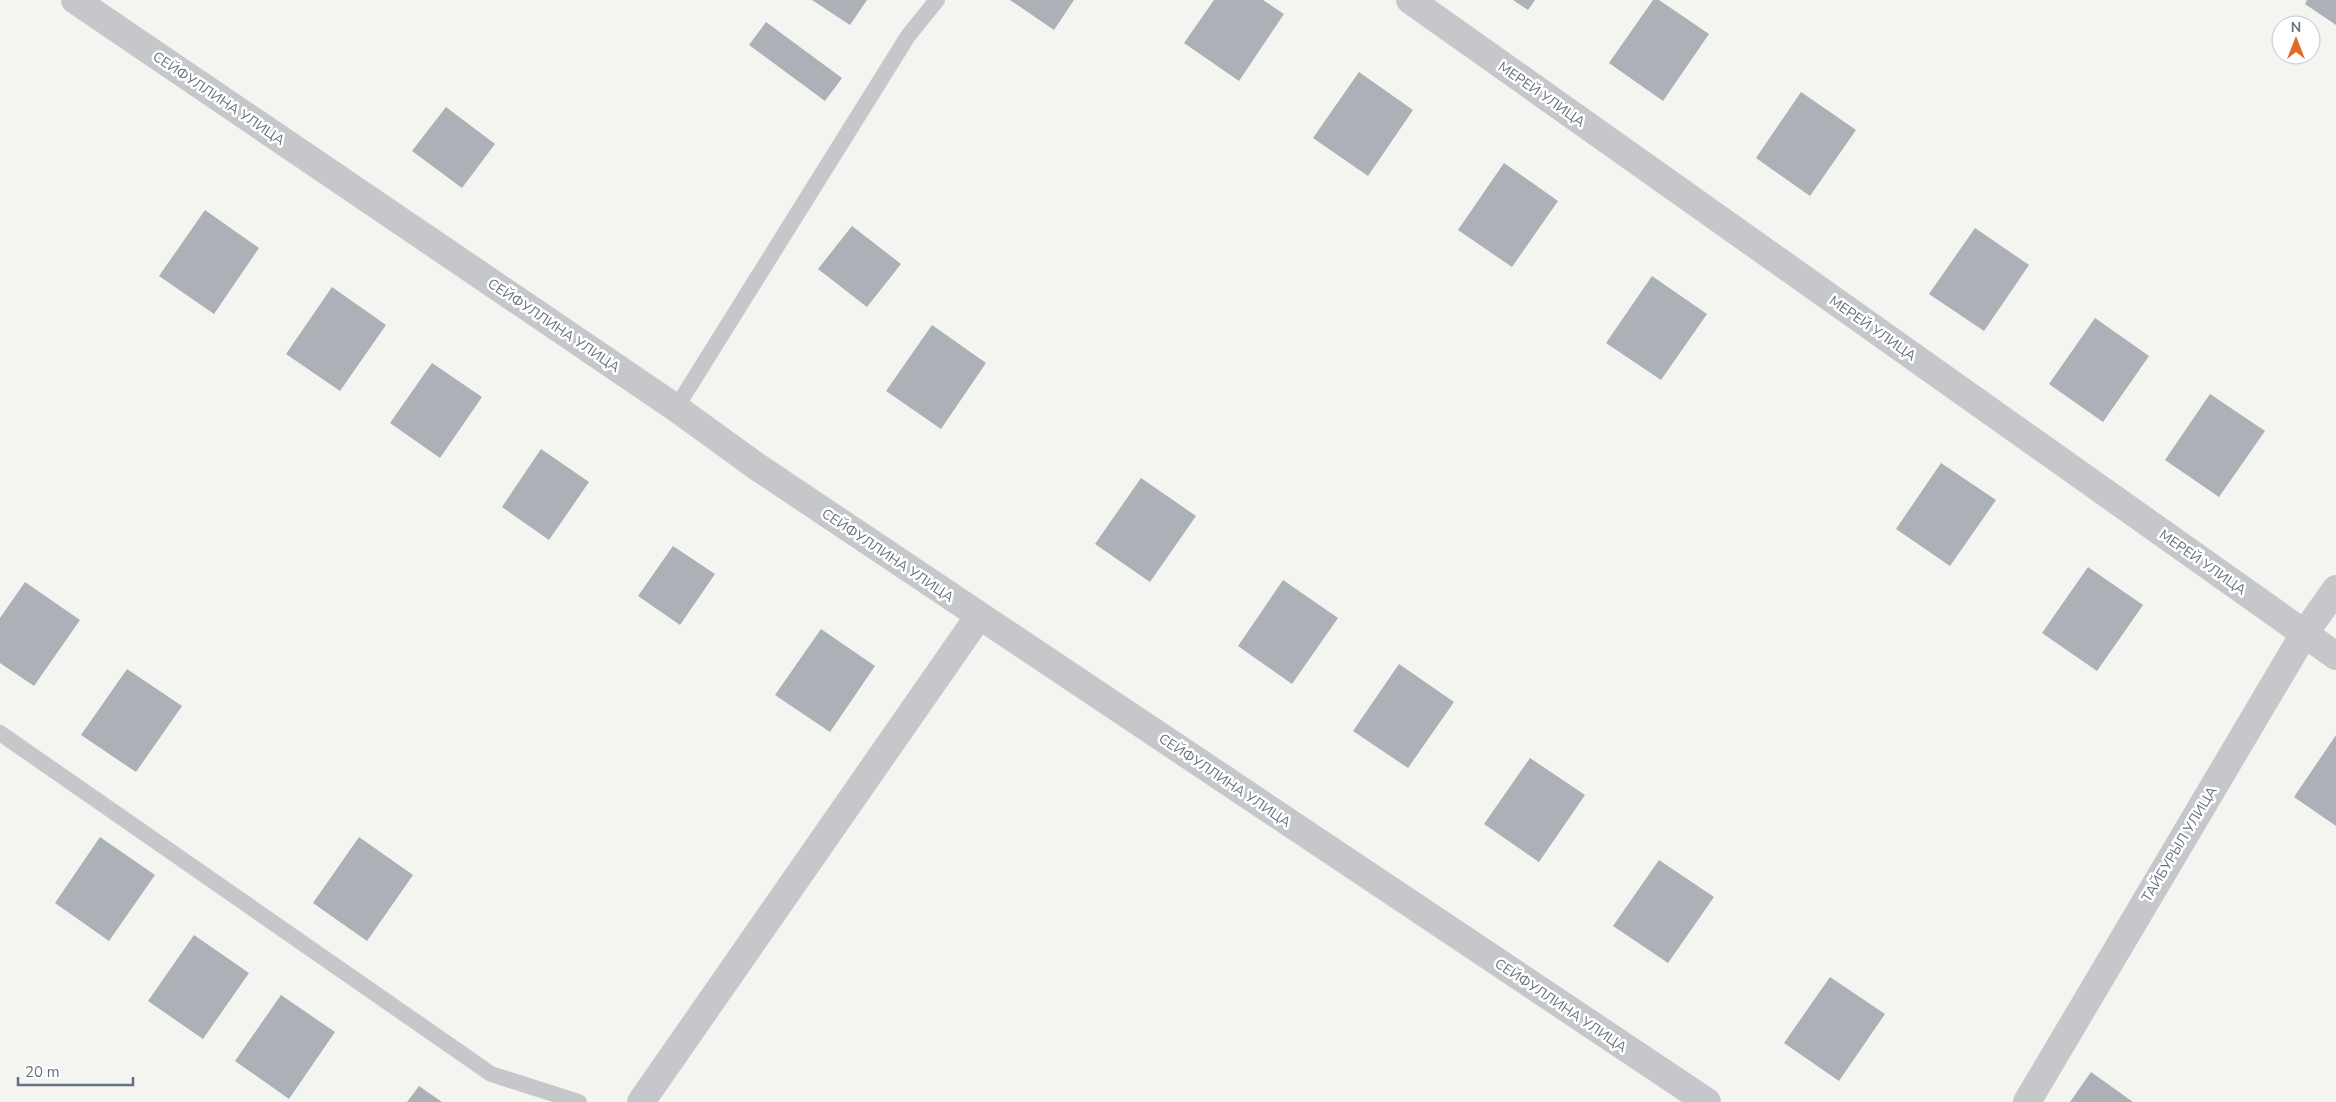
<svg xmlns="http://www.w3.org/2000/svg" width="2336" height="1102" viewBox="0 0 2336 1102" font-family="'Nunito Sans',sans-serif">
	<rect width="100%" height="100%" fill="#f4f5f1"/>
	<!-- building -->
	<path fill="#abb1b7" d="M812,0H867L850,25Z
		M1010,0H1074L1054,30Z
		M1214,0H1263L1284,14L1239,81L1184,43Z
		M1513,0H1535L1528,10Z
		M1653,0H1659L1709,34L1663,101L1609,63Z
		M2307,0H2336V25L2305,4Z
		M766,22L842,78L825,101L749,45Z
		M1359,72L1413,110L1368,176L1313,138Z
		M1801,92L1856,130L1810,196L1756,158Z
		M446,107L495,144L462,188L412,151Z
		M1504,163L1558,201L1512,267L1458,230Z
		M205,210L259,248L214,314L159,276Z
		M852,226L901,264L867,307L818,269Z
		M1975,228L2029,265L1984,331L1929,294Z
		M1652,276L1707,314L1661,380L1606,343Z
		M332,287L386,325L340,391L286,354Z
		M2095,318L2149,356L2103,422L2049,384Z
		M932,325L986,363L941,429L886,391Z
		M432,363L482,397L440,458L390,423Z
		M2210,394L2265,431L2219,497L2165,460Z
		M541,449L589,482L549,540L502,507Z
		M1941,463L1996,500L1950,566L1896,529Z
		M1141,478L1196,516L1150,582L1095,544Z
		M673,546L715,574L680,625L638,596Z
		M2088,567L2143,605L2097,671L2042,633Z
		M1283,580L1338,618L1292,684L1238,646Z
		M25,582L80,620L34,686L0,663V618Z
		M821,629L875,666L830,732L775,695Z
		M1399,664L1454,702L1408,768L1353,731Z
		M127,669L182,706L136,772L81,735Z
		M2336,735V826L2294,797Z
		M1530,758L1585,795L1539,862L1484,824Z
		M100,837L155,875L109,941L55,903Z
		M359,837L413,875L367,941L313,903Z
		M1659,860L1714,897L1668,963L1613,926Z
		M194,935L249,973L203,1039L148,1001Z
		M1830,977L1885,1014L1839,1081L1784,1043Z
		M281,995L335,1032L289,1099L235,1061Z
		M2091,1072L2133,1102H2070Z
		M419,1086L442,1102H407Z"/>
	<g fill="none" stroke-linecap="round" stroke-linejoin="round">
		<!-- lane -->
		<path stroke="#c5c7cb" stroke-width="16" d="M676,408L908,36L937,0
			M0,733L491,1074L579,1102"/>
		<!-- street -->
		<path stroke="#c5c7cb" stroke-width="28" d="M75,0L676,408L756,466L1707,1102
			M1410,0L2336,656
			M641,1102L979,616
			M2027,1102L2304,634L2336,589"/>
	</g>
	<g text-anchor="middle" stroke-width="5" stroke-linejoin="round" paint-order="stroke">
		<!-- street labels -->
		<g font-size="14" fill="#647182" stroke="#fff">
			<text transform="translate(1542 94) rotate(35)" y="5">МЕРЕЙ УЛИЦА</text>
			<text transform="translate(219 98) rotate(34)" y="5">СЕЙФУЛЛИНА УЛИЦА</text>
			<text transform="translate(554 325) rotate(34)" y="5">СЕЙФУЛЛИНА УЛИЦА</text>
			<text transform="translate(1873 328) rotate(35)" y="5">МЕРЕЙ УЛИЦА</text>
			<text transform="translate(888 555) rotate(34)" y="5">СЕЙФУЛЛИНА УЛИЦА</text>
			<text transform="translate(2203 562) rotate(35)" y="5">МЕРЕЙ УЛИЦА</text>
			<text transform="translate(1225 780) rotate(34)" y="5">СЕЙФУЛЛИНА УЛИЦА</text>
			<text transform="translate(2179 844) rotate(-59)" y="5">ТАЙБУРЫЛ УЛИЦА</text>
			<text transform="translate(1561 1005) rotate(34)" y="5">СЕЙФУЛЛИНА УЛИЦА</text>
		</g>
	</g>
	<!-- north arrow -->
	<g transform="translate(2296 40)"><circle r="24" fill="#ffffff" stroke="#c1c6cd"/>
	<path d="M0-4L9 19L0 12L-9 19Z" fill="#e06a26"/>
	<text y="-8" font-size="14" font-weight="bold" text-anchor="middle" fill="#647182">N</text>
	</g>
	<!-- scale -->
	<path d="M18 1077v8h115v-8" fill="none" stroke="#647182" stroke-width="2.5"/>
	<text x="25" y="1077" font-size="15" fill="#647182" stroke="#ffffff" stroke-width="4" paint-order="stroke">20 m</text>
</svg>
